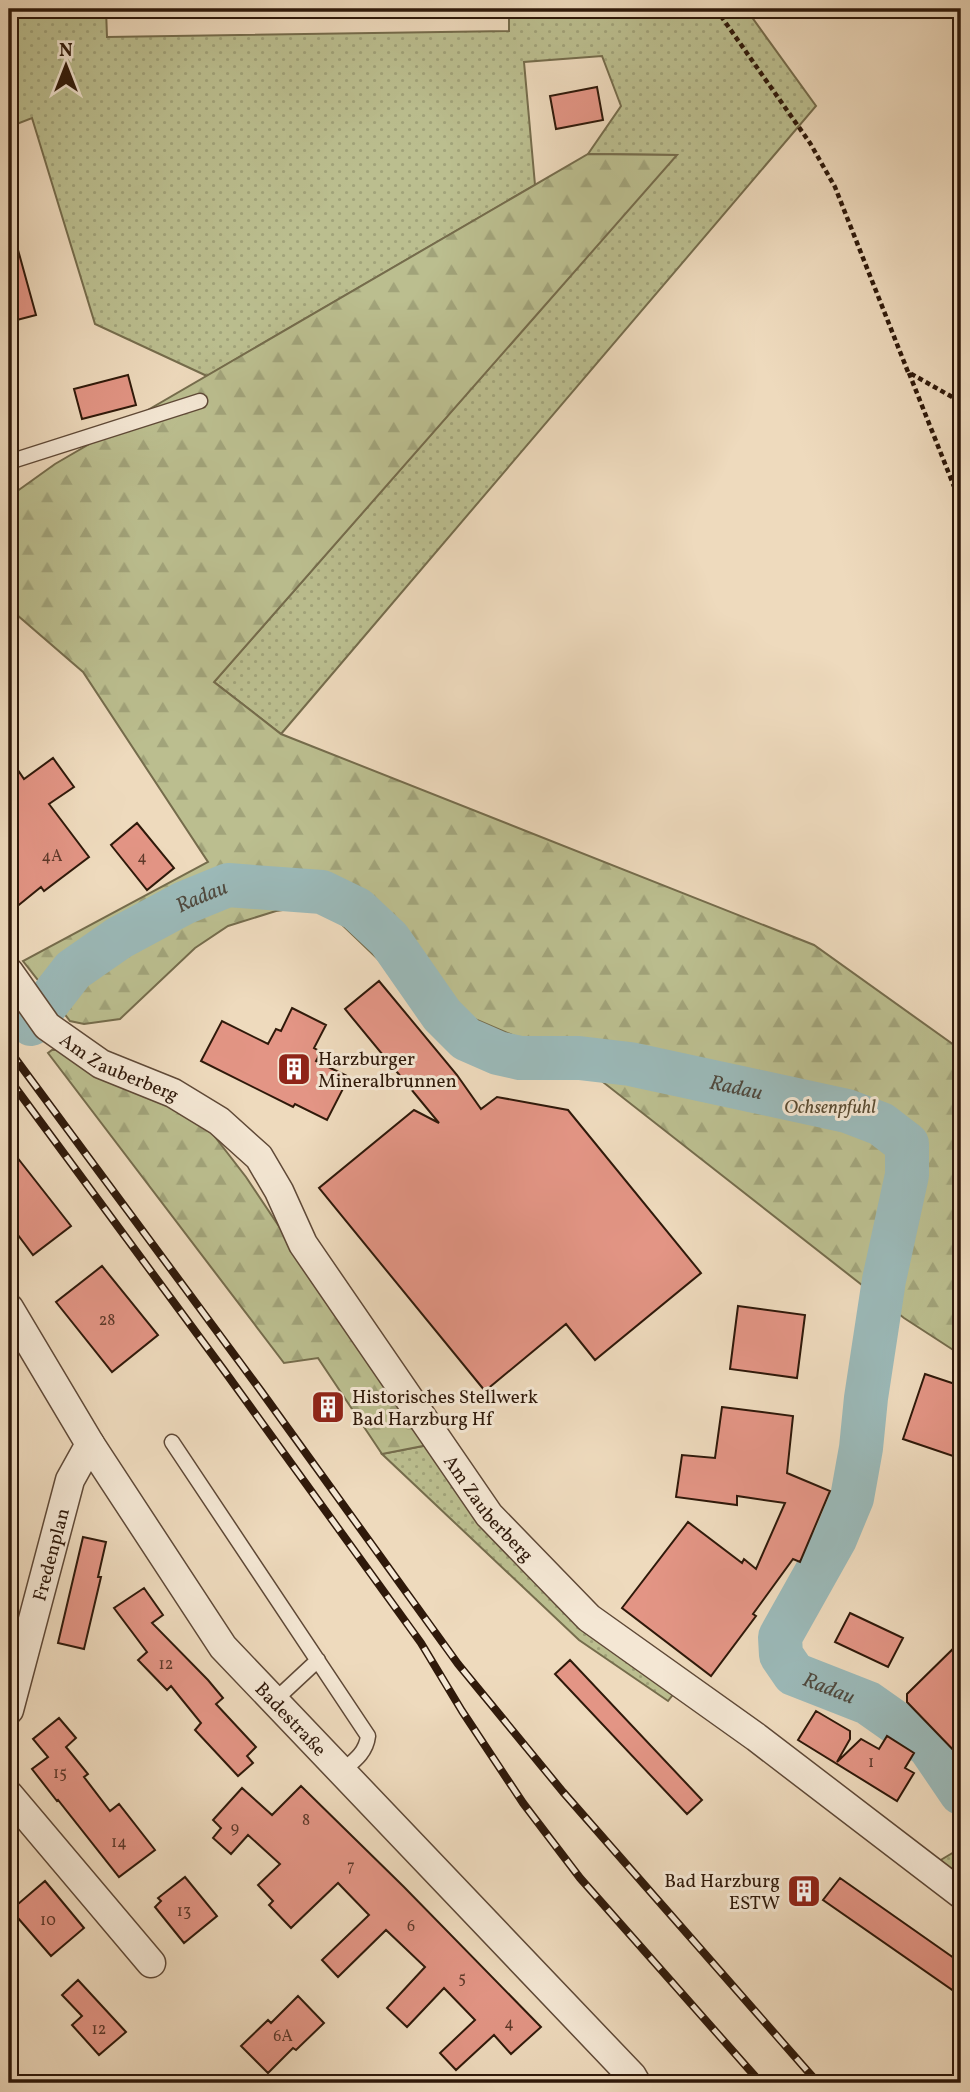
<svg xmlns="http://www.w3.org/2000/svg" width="970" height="2092" viewBox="0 0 970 2092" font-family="Vollkorn,serif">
	<defs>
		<pattern id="grass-dots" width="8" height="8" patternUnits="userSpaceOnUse" patternTransform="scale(1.75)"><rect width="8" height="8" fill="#bbbe8f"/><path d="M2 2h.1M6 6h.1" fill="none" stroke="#a1a37a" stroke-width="1.8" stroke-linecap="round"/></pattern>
		<pattern id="forest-firs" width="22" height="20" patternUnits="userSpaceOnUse" patternTransform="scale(1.75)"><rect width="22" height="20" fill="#bbbe8f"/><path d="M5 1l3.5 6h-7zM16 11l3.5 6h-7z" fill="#a1a37a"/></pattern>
	</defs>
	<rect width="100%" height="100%" fill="#eedabd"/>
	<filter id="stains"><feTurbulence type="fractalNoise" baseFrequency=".00286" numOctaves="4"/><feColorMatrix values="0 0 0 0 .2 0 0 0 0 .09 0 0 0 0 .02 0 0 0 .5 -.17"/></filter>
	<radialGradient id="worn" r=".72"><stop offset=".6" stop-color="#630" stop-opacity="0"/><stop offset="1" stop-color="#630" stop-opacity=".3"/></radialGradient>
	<!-- grass -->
	<path fill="url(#grass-dots)" stroke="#756c4c" stroke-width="2" d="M9,9H106L107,37L509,31V9H746L816,106L281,734L214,682L676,155L588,154L621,106L602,56L524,62L535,185L207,376L95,324L32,118L9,127Z
		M428,1445L675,1692L668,1701L579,1640L382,1454Z
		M961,1848V1877L939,1861Z"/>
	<!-- forest -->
	<path fill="url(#forest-firs)" stroke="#756c4c" stroke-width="2" d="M588,154L677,155L214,682L281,734L814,945L961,1050V1355L904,1318L580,1064L412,992L333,916L303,907L276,911L228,926L195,948L120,1019L84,1024L70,1021L23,961L208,862L83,672L9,608V497L55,464Z
		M52,1050H57L168,1103L205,1124L246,1177L391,1394L428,1445L382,1454L318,1358L284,1363L48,1053Z"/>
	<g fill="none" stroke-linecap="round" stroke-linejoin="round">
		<!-- river -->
		<path stroke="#9bb9b8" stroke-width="44" id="s1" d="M31,1024L73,970L119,938L184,903L228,885L322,892L357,909L389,939L442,1015L466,1039L498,1053L520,1058H579L630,1064L847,1111L881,1124L907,1144V1175L884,1280L866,1398L861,1448L852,1498L835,1539L780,1637L781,1655L794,1674L868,1703L929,1746L961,1793"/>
	</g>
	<!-- building -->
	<path fill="#e39585" stroke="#2f190a" stroke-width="2" d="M597,87L603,120L556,129L550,96Z
		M15,239L36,315L13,321L9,307V240Z
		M128,375L136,405L82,419L74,389Z
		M9,757L24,779L53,758L74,787L49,804L89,857L44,891L41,887L9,913Z
		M137,823L174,868L147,890L111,845Z
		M379,981L457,1075L481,1109L497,1097L568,1110L701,1273L595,1360L566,1324L485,1391L319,1188L414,1110L439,1123L345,1009Z
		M292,1008L326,1025L314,1048L321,1052L316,1061L349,1077L327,1120L295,1104L293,1107L201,1061L222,1021L268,1044L276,1029L281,1031Z
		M9,1147L71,1226L33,1255L9,1223Z
		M102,1266L158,1335L112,1372L56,1302Z
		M738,1306L805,1315L797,1378L730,1369Z
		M925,1374L961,1386V1431L953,1456L903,1439Z
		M722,1407L793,1416L787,1473L830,1491L800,1562L793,1559L753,1614L756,1616L711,1676L622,1608L688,1522L742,1563L744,1559L756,1569L785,1503L737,1496V1505L676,1497L682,1455L715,1458Z
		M83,1537L106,1542L98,1577H101L84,1649L58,1643Z
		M144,1588L163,1615L152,1623L208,1680L223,1698L216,1704L256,1747L247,1756L253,1763L238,1776L195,1730L201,1723L171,1686L167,1690L138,1660L147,1652L114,1608Z
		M850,1613L903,1638L888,1667L835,1642Z
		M961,1641V1758L907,1702V1694Z
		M570,1660L702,1800L687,1814L555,1674Z
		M816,1711L850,1731V1739L837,1762L861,1739L879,1749L887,1736L914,1753L905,1768L914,1773L897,1801L798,1740Z
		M59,1718L76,1738L66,1747L88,1774L84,1777L110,1811L119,1804L155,1850L119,1877L58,1800L57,1801L32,1769L48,1757L33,1739Z
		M301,1786L404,1887L541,2027L511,2054L494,2035L456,2070L440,2053L475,2020L444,1988L407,2027L387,2008L425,1967L386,1930L338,1977L322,1960L369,1915L338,1883L291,1928L269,1905L273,1901L258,1885L280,1864L248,1835L231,1854L213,1838L221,1828L213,1820L242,1788L272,1815Z
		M185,1877L217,1916L184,1943L155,1907L161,1901L158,1898Z
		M840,1878L961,1963V1996L823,1900Z
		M45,1881L84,1928L51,1956L11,1910Z
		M78,1980L126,2032L99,2055L72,2025L82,2016L62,1995Z
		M298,1996L324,2023L296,2050L293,2048L268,2073L241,2046L268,2020L271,2023Z"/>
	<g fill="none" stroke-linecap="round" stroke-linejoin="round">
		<!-- service casing -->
		<g stroke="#5f4937" stroke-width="17">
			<path id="service" d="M9,462L200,401
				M172,1442L368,1736C366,1753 354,1761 341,1772
				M274,1701L318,1660"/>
		</g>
		<!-- minor casing -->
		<g stroke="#5f4937" stroke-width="31">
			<g id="minor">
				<path id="s2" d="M9,972L47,1026L101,1064L173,1093L219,1121L259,1157L279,1191L303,1244L489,1515L589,1618L756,1737L961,1894"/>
				<path id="s3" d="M9,1308L90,1444L223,1647L632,2076L636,2083"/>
				<path id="s4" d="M9,1710L70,1480L90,1444"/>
				<path d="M9,1795L151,1963"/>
			</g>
		</g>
		<!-- path -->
		<path stroke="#2f190a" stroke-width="4.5" stroke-dasharray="5 3.5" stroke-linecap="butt" d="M716,9L810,143L835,187L908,372L961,402
			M909,373L961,504"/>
		<!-- service -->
		<use href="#service" stroke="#f4e7d4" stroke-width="14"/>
		<!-- minor -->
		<use href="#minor" stroke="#f4e7d4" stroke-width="28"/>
		<!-- rail casing -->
		<g stroke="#2f190a" stroke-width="8">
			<path id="rail" d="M9,1050L261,1391L458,1664L563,1792L818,2083
				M9,1079L223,1369L421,1643L462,1711L523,1803L580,1878L761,2083"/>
		</g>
		<!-- rail -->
		<use href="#rail" stroke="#f4e7d4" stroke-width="5" stroke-dasharray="16" stroke-linecap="butt"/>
	</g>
	<!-- icons -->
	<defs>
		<g id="building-square" transform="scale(1.75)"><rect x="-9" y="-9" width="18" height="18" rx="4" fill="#8f2418" stroke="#f4e7d4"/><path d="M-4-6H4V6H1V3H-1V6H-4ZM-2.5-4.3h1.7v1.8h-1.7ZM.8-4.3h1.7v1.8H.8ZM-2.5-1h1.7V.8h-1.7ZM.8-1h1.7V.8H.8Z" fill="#fff"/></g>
	</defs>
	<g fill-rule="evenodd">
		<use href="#building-square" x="294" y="1069"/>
		<use href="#building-square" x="328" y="1407"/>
		<use href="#building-square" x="804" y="1891"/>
	</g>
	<g text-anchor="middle" stroke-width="6" stroke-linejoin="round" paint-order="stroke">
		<!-- number labels -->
		<g font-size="16" fill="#5c3829">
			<text x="52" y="861">4A</text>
			<text x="142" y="862">4</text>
			<text x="107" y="1325">28</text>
			<text x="166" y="1669">12</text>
			<text x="871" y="1767">1</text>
			<text x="60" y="1778">15</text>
			<text x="306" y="1825">8</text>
			<text x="235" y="1833">9</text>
			<text x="119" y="1847">14</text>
			<text x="351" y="1871">7</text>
			<text x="184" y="1916">13</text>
			<text x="48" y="1925">10</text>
			<text x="411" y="1931">6</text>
			<text x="462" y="1983">5</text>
			<text x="509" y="2028">4</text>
			<text x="99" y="2034">12</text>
			<text x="283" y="2041">6A</text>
		</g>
		<!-- poi labels -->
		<g font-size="19" fill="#2f190a" stroke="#f4e7d4" text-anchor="start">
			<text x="318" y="1065">Harzburger<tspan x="318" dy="22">Mineralbrunnen</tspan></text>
			<text x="352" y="1403">Historisches Stellwerk<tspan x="352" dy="22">Bad Harzburg Hf</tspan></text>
			<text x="780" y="1887" text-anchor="end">Bad Harzburg<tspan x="780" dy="22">ESTW</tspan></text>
		</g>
		<!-- street labels -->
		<g font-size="19" fill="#2f190a" stroke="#f4e7d4">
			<text dy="7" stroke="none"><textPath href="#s2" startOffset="150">Am Zauberberg</textPath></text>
			<text dy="7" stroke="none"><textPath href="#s2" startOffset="738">Am Zauberberg</textPath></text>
			<text dy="7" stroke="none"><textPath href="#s4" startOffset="161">Fredenplan</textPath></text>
			<text dy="7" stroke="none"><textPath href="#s3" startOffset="500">Badestraße</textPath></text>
		</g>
		<!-- park labels -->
		<g font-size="19" font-style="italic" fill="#594b32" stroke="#f4e7d4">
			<text x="830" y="1113">Ochsenpfuhl</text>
		</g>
		<!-- water labels -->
		<g font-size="21" font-style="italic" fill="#4f493e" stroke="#f4e7d4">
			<text dy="7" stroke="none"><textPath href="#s1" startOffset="217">Radau</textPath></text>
			<text dy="7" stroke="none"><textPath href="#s1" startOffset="826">Radau</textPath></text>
			<text dy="7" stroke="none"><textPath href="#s1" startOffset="1603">Radau</textPath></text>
		</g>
	</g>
	<!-- margin -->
	<rect width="970" height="2092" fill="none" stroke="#eedabd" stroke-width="35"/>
	<rect x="10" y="10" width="949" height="2071" fill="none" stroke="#2f190a" stroke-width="3.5"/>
	<rect x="18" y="18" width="935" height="2057" fill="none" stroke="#2f190a" stroke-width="2"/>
	<!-- north arrow -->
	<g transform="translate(66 66)" stroke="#f4e7d4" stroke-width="5" paint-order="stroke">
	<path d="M0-5L12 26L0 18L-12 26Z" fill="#2f190a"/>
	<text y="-10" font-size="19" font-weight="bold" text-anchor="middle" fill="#2f190a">N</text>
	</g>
	<rect width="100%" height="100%" filter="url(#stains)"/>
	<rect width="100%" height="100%" fill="url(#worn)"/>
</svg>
